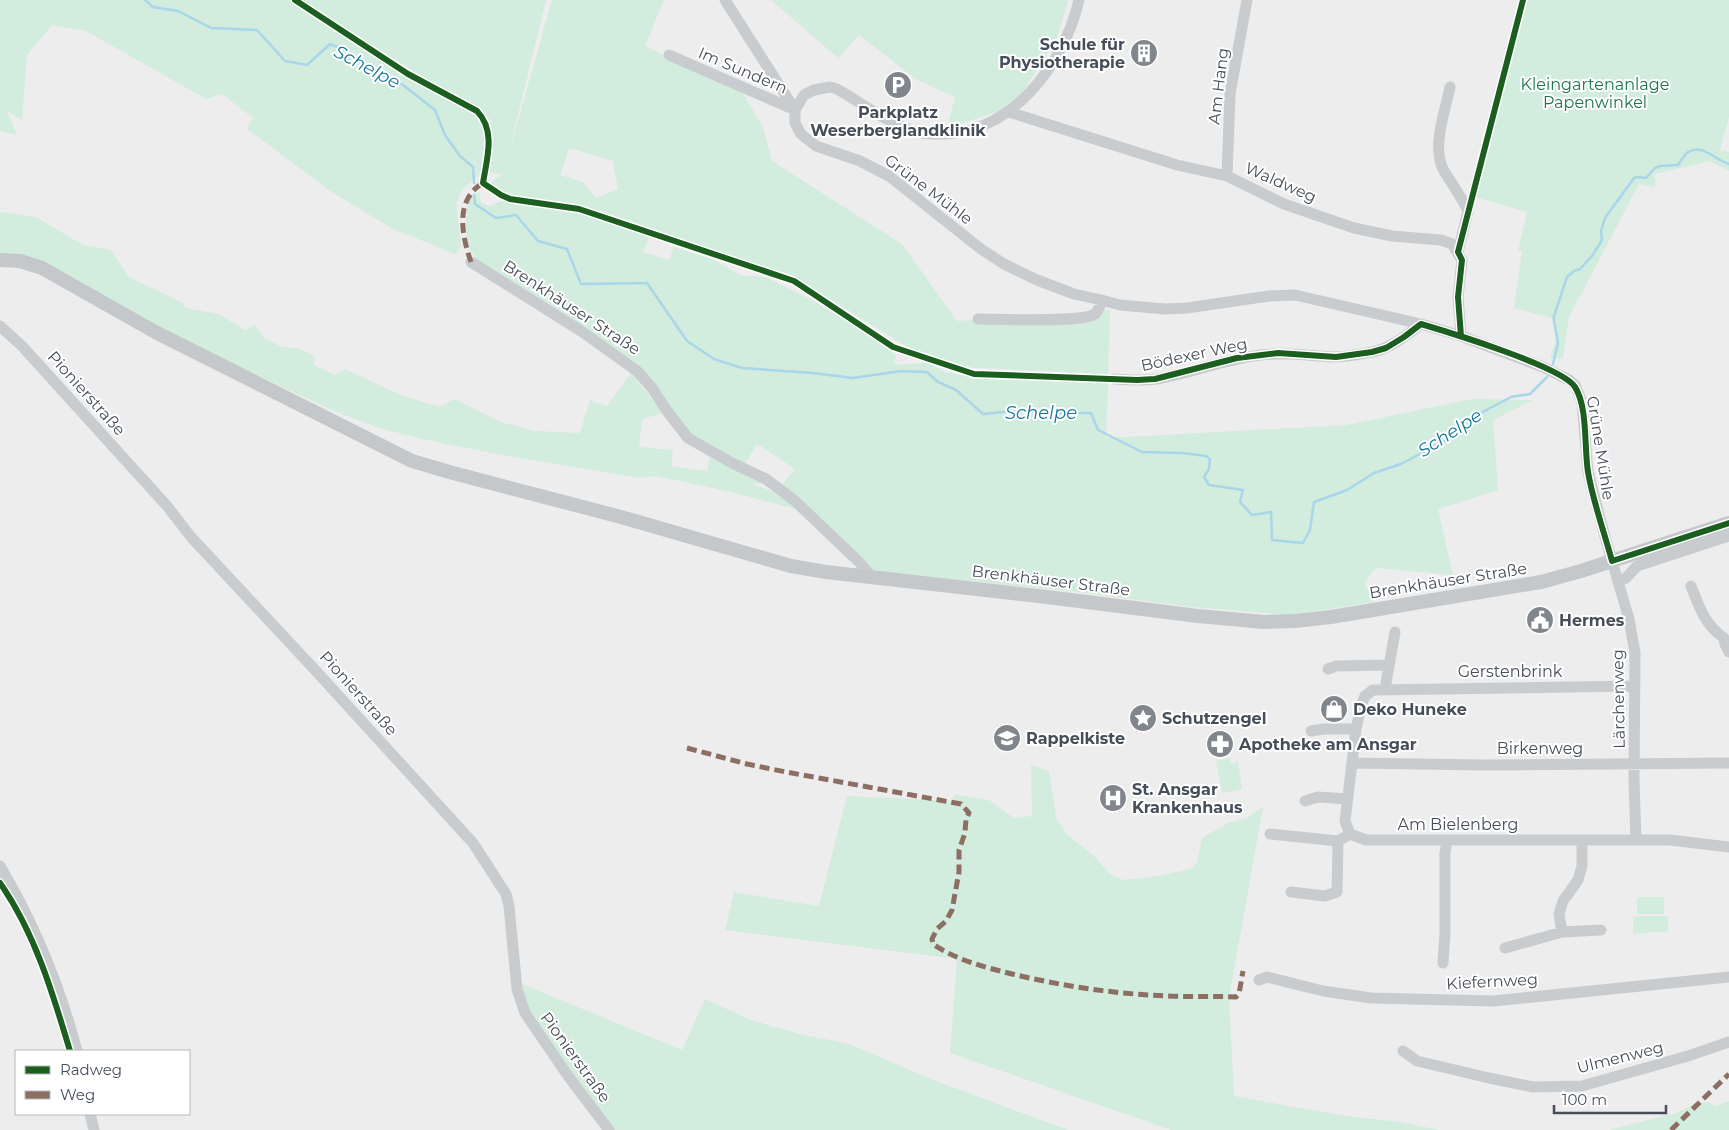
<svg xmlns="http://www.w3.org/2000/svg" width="1729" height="1130" viewBox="0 0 1729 1130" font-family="Montserrat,sans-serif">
	<rect width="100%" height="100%" fill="#eeeded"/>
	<!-- green -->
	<path fill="#d2ecde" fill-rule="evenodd" d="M0,0H290L405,74L474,113L486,129L481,173L462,190L456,204L461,247L455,254L391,228L330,191L247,129L253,118L222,94L206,99L86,31L52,25L27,55L22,120L7,111L17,135L0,131Z
		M301,0H546L508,156L552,0H664L645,46L742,92L763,127L772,161L902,244L957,321L1110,310L1108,374L956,367L917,353L796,278L615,216L581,206L507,194L489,183L502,175L490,172L491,120ZM569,148L613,161L618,189L596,198L583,182L560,175Z
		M771,0H1068L1057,38L1022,93L1000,111L947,128L955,97L917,80L859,35L838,58Z
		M1523,0H1729V117L1720,150L1729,152V171L1710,161L1655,174V187L1639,184L1569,317L1563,359L1550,358L1556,339L1552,318L1514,308L1522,251L1518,250L1527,212L1475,197L1500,85Z
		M479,192L481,203L490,206L506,199L525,205L581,212L649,237L643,252L669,260L674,247L714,260L740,275L765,277L812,300L838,316L852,323L860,331L877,340L896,355L894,365L928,363L945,372L986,379L1108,382L1106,438L1347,425L1472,399L1533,400L1493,420L1498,490L1438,509L1453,575L1376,568L1364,582L1374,602L1290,615L1191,607L1077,592L875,572L782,485L795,469L757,444L745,464L691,435L659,391L484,267C480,262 474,257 471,251C463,236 466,213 470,197Z
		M0,212L36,217L83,245L111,250L129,277L183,303L185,308L219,314L245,330L255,325L263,337L282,347L298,348L315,356L314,365L334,375L345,369L403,396L440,407L454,399L501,422L535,431L580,433L590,400L607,406L631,373L663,413L642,419L639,447L673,450L671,466L707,471L710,455L764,483L751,484C769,489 782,496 796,509L727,491L656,476L641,478L508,456L441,443L382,429L334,411L199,348L124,307L59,274L0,264Z
		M1230,758L1231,763L1238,762L1242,789L1222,793L1216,761Z
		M1031,765L1049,771L1056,817L1065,833L1094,856L1110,874L1123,880L1146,878L1192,869L1197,862L1202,838L1228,823L1247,818L1263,807L1229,998L1234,1096L1346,1116L1400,1122L1440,1130H1171L950,1053L957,959L725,930L734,892L819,906L847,796L953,801L954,794L989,800L1014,818L1032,816Z
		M1637,897H1664V914H1637Z
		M1633,916H1668V931L1633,934Z
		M522,984L682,1050L705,999L751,1020L803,1035L847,1043L931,1079L1068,1130H613L576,1080L527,1007Z
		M1729,1101V1130H1608L1676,1113L1697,1103L1708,1102L1715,1106Z"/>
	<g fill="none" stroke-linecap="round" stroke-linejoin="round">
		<!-- stream -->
		<path stroke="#a9d6e8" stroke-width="2.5" d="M145,0L153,7L178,11L211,28L257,30L285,61L307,65L330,44L342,49L366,66L403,85L435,110L445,135L460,156L473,167L474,183
			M474,195L475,204L496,218L516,215L538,241L567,249L581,284L647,283L687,341L714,359L742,368L813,373L853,378L901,371L927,372L938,382L956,390L983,414L1012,411L1049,413H1091L1098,430L1142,452L1182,453L1206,456L1210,459L1209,469L1204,477L1209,485L1243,490L1240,502L1252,515L1271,512L1272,540L1303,543L1310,530L1314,502L1347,490L1374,473L1401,464L1448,439L1462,423L1511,397L1530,394L1547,377
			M1553,364L1558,343L1554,321V316L1567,277L1574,271L1580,269L1592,256L1602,240L1601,231L1605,218L1634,178L1637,177L1646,178L1655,168L1660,166L1678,165C1681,161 1685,154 1688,152C1703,143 1716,161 1729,164"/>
		<!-- minor -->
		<path stroke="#c9ccce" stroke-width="11" d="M725,0L795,110
			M1079,0C1064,65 1011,135 939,134C931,134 921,134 913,131C886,122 862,103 837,89L830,87L814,90L804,95L795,110V123L801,134L816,146L860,161L889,176L981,249L1004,264L1037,280L1074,294L1101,300L1120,305L1165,309L1187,308L1269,296L1295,295L1421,324L1461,336L1543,367L1569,380L1575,385L1582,402L1588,472L1605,537L1629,619L1635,653L1634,781L1636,840
			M669,55L795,110
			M1450,87C1445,112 1431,148 1444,171C1452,184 1461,196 1468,211L1458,252
			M1009,112L1177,165L1227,176L1284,204L1354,228L1392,236L1441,240L1452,244L1462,260L1458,297L1461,336
			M1227,176L1230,94L1247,0
			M471,262L581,331L637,371L652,388L667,411L688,438L732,463L766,479L795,501L859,562L873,578
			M978,319C999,319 1081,323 1095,314C1099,311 1100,306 1101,300
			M0,326L22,346L167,506L191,537L316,671L473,843L506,894L509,906L517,989L525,1013L568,1076L609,1130
			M1114,379C1128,380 1142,381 1156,379C1192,373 1225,359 1261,355C1286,352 1309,356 1334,357C1346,357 1360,354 1372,352C1391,348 1406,336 1421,324
			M1618,581L1626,578L1637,566L1729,536
			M1691,586C1700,608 1704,624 1724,638L1725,644L1729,652
			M1328,669L1336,666L1388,665
			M1385,689L1395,632
			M1311,731L1324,729H1356
			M1352,763L1484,765L1729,763
			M1305,801L1318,797L1347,799
			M1270,834L1338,841
			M1350,834L1345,821L1356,729L1361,706L1365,696L1373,690L1635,686
			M0,866C35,925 60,986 77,1051
			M1291,892L1325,896L1337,892L1338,841L1350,834L1366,840H1670L1729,847
			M1562,932L1559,914L1563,901L1578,880L1582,866V841
			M1505,948L1562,932L1601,930
			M1443,963L1445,932V853L1447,840
			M1259,980L1267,977L1323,991L1371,998L1493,1001L1729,977
			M1403,1051L1417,1061L1489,1078L1533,1087L1582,1086L1688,1056L1729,1042
			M90,1114L94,1130"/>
		<!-- major -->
		<path stroke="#c5c8cb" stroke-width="14" d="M0,260L20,261L42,268L157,333L412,461L453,473L621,517L791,566L826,572L1047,597L1198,616L1264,622L1295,621L1331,617L1541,582L1581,571L1729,523"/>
		<!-- quiet -->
		<path stroke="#8d6e63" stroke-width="5" stroke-dasharray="10 5" stroke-linecap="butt" d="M471,262C462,236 454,200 483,183
			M687,748L747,764L786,772L961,804L969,813L966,819L965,833L959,850V872L952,910L946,921L937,929L932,939L933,944C956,960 984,967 1012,974C1062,986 1115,994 1167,996C1190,997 1213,996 1236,997L1239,994L1243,971
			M1671,1130L1729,1074"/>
		<!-- cycleway casing -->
		<g stroke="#fff" stroke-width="9">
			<path id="cycleway" d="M295,0L408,74L477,111C496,131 487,158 483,183L501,195L510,199L579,209L794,281L893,347L974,374L1137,380L1155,379L1237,358L1278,353L1336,357L1372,352L1386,348L1404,337L1421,324C1448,332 1563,367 1575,387C1588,407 1584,448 1588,472C1593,502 1604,531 1612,561L1729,523
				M1461,336L1458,297L1462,260L1458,252L1523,0
				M0,883C35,933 53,994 70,1051"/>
		</g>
		<!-- cycleway -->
		<use href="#cycleway" stroke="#1b5e20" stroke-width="6"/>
	</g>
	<!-- icons -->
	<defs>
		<g id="building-disc" transform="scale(1.4375)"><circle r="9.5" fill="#81868d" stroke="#fff"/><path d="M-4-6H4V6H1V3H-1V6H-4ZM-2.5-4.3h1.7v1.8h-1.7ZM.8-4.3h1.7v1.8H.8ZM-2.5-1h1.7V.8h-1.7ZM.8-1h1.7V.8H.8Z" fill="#fff"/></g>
		<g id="parking-disc" transform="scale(1.4375)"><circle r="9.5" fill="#81868d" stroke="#fff"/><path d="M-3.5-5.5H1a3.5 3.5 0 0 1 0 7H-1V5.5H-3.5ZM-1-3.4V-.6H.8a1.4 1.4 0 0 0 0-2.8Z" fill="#fff"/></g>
		<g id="civic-disc" transform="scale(1.4375)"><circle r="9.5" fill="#81868d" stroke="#fff"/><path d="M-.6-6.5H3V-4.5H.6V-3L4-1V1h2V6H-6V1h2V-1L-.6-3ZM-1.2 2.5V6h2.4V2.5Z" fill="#fff"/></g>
		<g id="shop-disc" transform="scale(1.4375)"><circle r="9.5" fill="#81868d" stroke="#fff"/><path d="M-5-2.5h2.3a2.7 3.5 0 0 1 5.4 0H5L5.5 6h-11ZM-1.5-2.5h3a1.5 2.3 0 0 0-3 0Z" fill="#fff"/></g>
		<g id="sight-disc" transform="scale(1.4375)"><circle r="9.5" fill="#81868d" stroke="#fff"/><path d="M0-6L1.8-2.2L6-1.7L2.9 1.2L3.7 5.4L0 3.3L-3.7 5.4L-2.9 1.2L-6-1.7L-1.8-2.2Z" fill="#fff"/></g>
		<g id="school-disc" transform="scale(1.4375)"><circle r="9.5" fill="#81868d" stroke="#fff"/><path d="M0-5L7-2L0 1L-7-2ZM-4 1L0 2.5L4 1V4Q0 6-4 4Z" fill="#fff"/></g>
		<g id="pharmacy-disc" transform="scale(1.4375)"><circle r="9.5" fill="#81868d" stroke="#fff"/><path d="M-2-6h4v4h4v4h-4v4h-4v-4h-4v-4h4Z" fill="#fff"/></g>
		<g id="hospital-disc" transform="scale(1.4375)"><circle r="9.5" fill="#81868d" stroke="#fff"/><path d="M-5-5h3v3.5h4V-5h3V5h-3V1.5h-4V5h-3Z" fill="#fff"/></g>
	</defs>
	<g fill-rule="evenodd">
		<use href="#building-disc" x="1144" y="53"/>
		<use href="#parking-disc" x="898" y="85"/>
		<use href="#civic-disc" x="1540" y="620"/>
		<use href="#shop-disc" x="1334" y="709"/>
		<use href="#sight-disc" x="1143" y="718"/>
		<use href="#school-disc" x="1007" y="738"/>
		<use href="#pharmacy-disc" x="1220" y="744"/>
		<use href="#hospital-disc" x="1113" y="798"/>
	</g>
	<g text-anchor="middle" stroke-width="4" stroke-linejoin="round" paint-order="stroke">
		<!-- poi labels -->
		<g font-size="16" font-weight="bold" fill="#464e59" stroke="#fff" text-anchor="start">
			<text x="1125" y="50" text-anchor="end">Schule für<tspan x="1125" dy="18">Physiotherapie</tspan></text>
			<text x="898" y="118" text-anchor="middle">Parkplatz<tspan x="898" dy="18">Weserberglandklinik</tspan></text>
			<text x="1559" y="626">Hermes</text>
			<text x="1353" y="715">Deko Huneke</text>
			<text x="1162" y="724">Schutzengel</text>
			<text x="1026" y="744">Rappelkiste</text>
			<text x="1239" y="750">Apotheke am Ansgar</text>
			<text x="1132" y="795">St. Ansgar<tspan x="1132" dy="18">Krankenhaus</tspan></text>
		</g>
		<!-- street labels -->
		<g font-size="16" fill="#464e59" stroke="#fff">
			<text transform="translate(743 70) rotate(23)" y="6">Im Sundern</text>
			<text transform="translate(1218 86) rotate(-83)" y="6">Am Hang</text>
			<text transform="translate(1281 182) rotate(24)" y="6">Waldweg</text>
			<text transform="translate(929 189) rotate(37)" y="6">Grüne Mühle</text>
			<text transform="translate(572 307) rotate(33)" y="6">Brenkhäuser Straße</text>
			<text transform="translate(1194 354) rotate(-12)" y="6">Bödexer Weg</text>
			<text transform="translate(87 393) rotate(48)" y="6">Pionierstraße</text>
			<text transform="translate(1601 448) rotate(81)" y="6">Grüne Mühle</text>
			<text transform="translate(1051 580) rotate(7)" y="6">Brenkhäuser Straße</text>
			<text transform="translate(1448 580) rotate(-9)" y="6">Brenkhäuser Straße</text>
			<text x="1510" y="677">Gerstenbrink</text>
			<text transform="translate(359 693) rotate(48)" y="6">Pionierstraße</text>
			<text transform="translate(1618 699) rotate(-91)" y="6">Lärchenweg</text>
			<text x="1540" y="754">Birkenweg</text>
			<text x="1458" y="830">Am Bielenberg</text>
			<text transform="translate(1492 981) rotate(-3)" y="6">Kiefernweg</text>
			<text transform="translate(576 1057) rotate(54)" y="6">Pionierstraße</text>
			<text transform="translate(1620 1057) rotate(-14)" y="6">Ulmenweg</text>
		</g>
		<!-- park labels -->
		<g font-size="16" fill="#1c754f" stroke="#fff">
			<text x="1595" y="90">Kleingartenanlage<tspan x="1595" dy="18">Papenwinkel</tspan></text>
		</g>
		<!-- water labels -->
		<g font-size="18" font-style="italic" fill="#14769d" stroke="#fff">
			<text transform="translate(367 67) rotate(28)" y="6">Schelpe</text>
			<text x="1041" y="419">Schelpe</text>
			<text transform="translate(1450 433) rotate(-33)" y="6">Schelpe</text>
		</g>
	</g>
	<!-- legend -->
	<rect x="15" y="1050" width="175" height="65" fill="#ffffff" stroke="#b5b8bd"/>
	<rect x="25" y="1066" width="25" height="8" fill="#1b5e20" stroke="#b5b8bd"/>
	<text x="60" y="1075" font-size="15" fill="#464e59">Radweg</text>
	<rect x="25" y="1091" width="25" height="8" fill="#8d6e63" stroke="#b5b8bd"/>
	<text x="60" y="1100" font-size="15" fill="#464e59">Weg</text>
	<!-- scale -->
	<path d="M1554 1105v8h112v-8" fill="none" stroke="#464e59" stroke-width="2.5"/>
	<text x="1562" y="1105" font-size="15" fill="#464e59" stroke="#ffffff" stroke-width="4" paint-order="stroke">100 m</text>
</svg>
